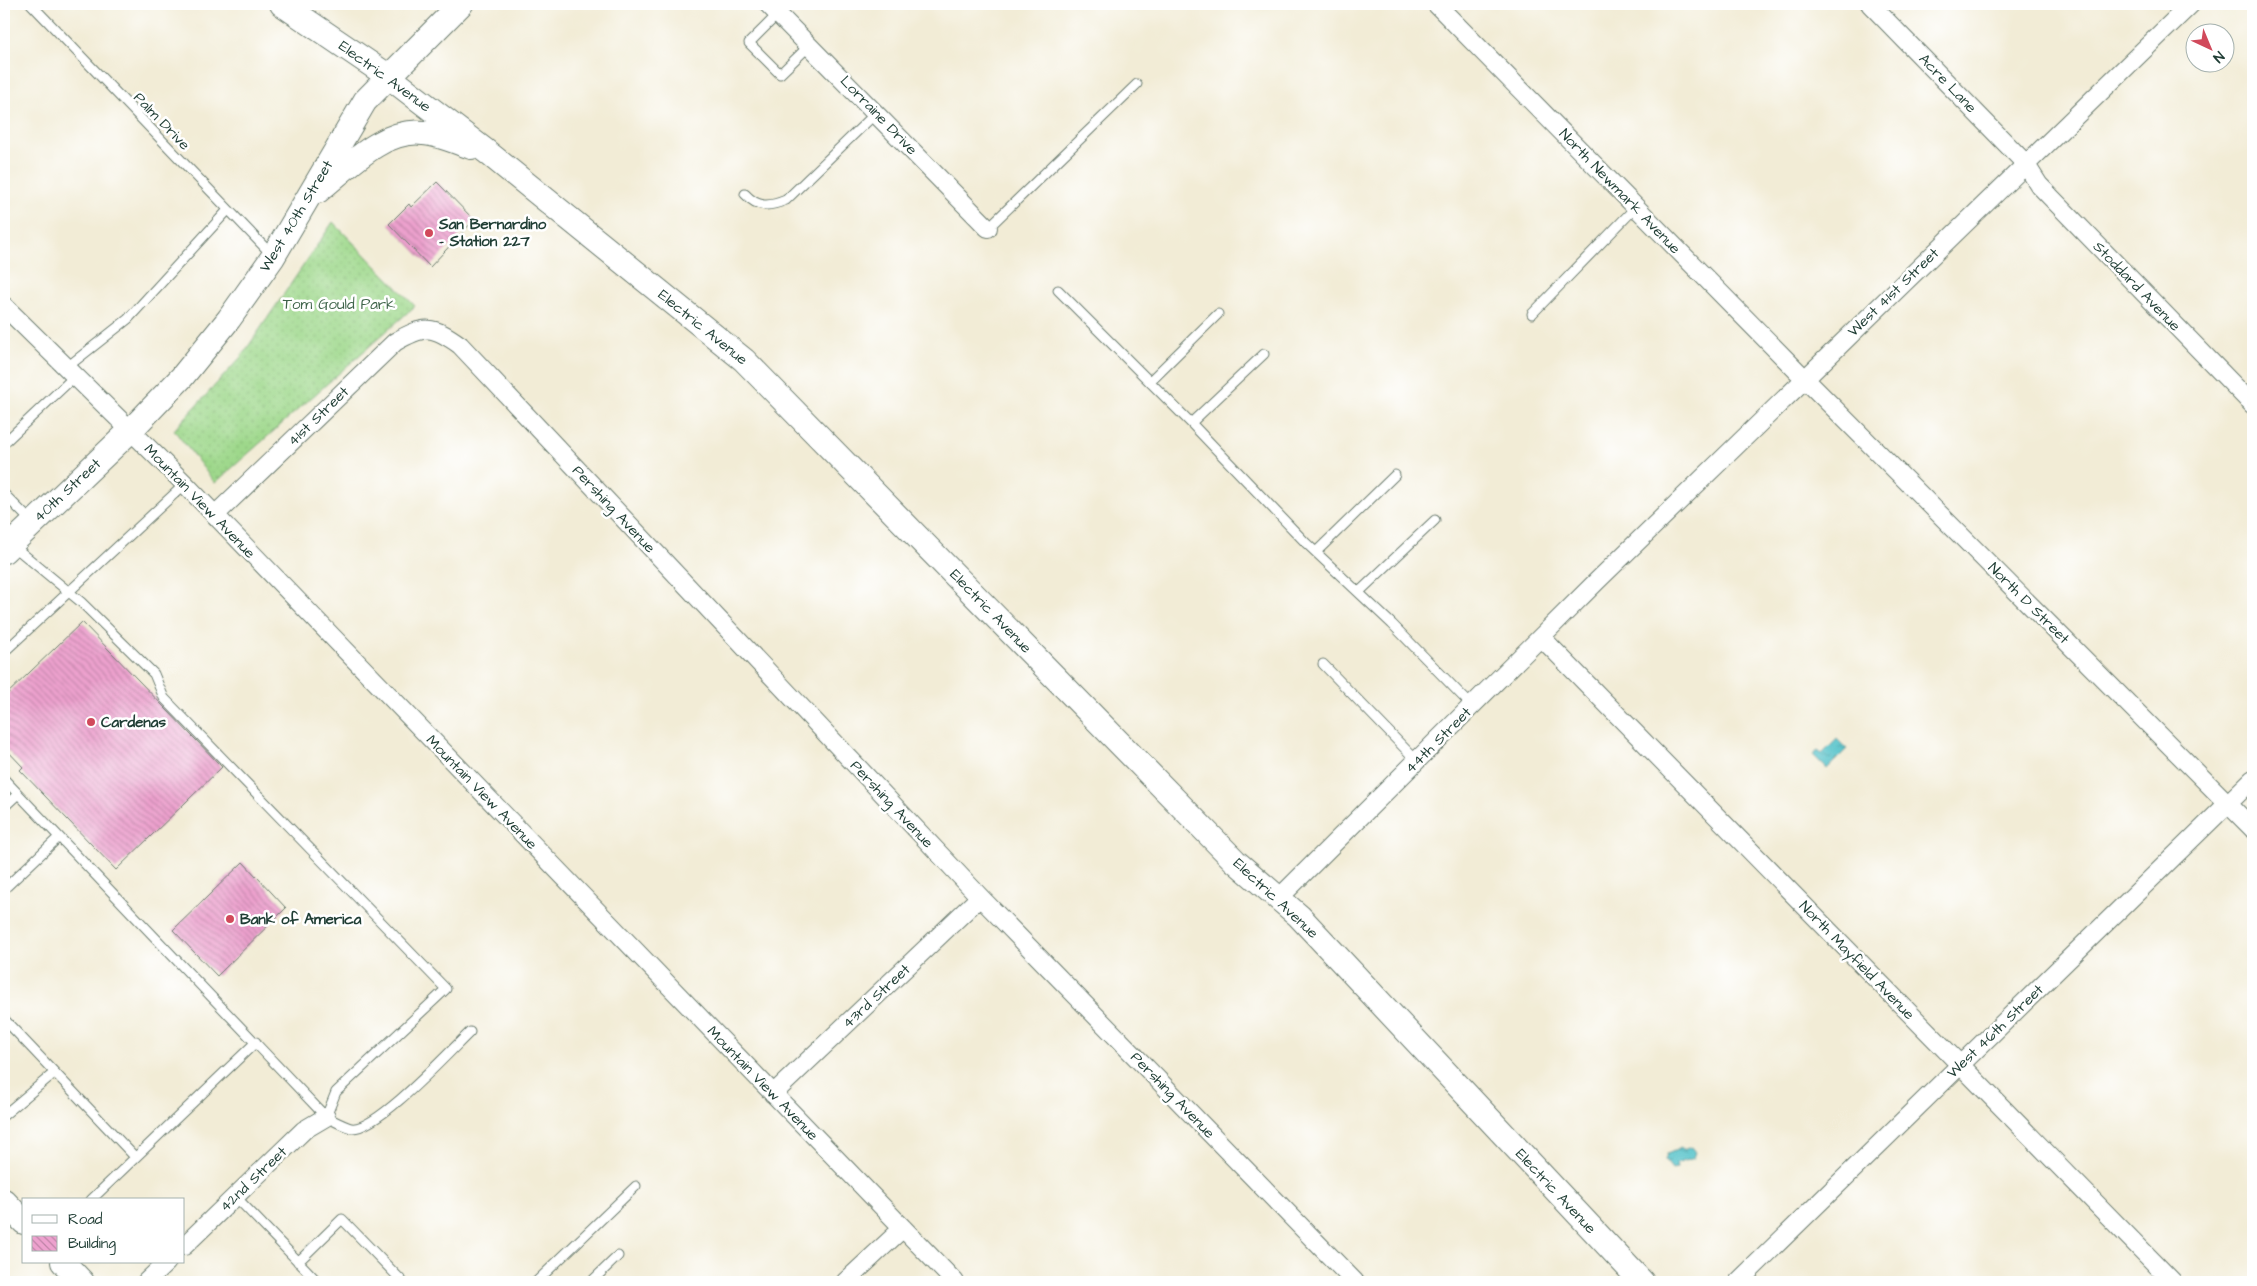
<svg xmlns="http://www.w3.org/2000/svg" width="2257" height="1286" viewBox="0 0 2257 1286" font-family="'Architects Daughter',sans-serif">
	<defs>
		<pattern id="grass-dots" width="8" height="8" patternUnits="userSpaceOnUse" patternTransform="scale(1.25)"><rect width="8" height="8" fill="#9ed88b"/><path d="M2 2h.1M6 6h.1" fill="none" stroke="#88ba79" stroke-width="1.8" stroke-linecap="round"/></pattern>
		<pattern id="water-ripples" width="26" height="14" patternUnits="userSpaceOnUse" patternTransform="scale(1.25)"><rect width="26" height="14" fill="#54c2c9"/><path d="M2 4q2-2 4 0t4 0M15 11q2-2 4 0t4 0" fill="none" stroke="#459fa4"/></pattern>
		<pattern id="building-back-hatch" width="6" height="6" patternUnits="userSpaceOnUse" patternTransform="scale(1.25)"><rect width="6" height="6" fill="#eda1ce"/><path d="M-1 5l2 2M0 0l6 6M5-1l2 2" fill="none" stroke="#bf84a8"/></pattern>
	</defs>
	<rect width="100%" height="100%" fill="#fff"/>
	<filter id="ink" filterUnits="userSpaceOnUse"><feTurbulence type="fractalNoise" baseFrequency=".02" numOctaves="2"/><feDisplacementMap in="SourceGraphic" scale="10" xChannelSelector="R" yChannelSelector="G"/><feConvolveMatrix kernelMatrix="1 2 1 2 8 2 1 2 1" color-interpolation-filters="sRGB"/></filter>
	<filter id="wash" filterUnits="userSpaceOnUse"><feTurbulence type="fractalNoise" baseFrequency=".0096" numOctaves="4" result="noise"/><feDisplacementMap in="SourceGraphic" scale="20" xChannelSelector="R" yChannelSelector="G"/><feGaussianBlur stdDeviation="1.12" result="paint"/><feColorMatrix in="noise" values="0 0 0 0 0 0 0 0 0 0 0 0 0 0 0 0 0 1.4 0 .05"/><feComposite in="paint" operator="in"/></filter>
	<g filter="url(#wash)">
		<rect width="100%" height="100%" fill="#f2ecd6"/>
		<!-- grass -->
		<path fill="url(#grass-dots)" stroke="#5e8a60" d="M333,222L415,306L215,483L174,430L241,357Z"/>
		<!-- water -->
		<path fill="url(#water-ripples)" stroke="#3a807e" d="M1837,739L1847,749L1827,769L1813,755L1818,751L1822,754Z
			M1691,1147L1695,1152L1693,1158L1676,1164L1677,1168L1672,1169L1665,1160L1667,1154L1681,1148L1683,1150Z"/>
		<g id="blocks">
			<!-- building -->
			<path fill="url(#building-back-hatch)" d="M437,182L474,220L430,267L389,224L409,204L411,207Z
				M82,622L222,767L116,870L20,770L23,767L4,747V697Z
				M243,862L286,908L217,976L173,930Z"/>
		</g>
	</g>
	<g filter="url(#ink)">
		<use href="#blocks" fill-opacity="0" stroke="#697a6d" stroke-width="1"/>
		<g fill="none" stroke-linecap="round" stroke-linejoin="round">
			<!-- lane casing -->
			<g stroke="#697a6d" stroke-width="11">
				<path id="lane" d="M31,4L273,256
					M778,14L749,43L780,74L810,45
					M745,194C758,208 769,207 786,200L876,113
					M988,228L1137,84
					M1058,290L1191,423L1306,543L1392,624L1472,706
					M1532,314L1636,207
					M66,368L128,319L228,210
					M1150,381L1218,314
					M1191,423L1264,354
					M4,443L75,376
					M4,494L33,523
					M11,544L81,602L154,674L164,698L446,989L336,1092L326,1117
					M1316,552L1395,475
					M1359,592L1435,520
					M4,652L185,484
					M1323,664L1417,761
					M4,779L326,1117C333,1120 343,1126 351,1128C376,1132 450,1051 470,1032
					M4,807L18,794
					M4,889L59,837
					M4,1019L135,1157
					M4,1115L54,1073
					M235,1196L318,1282
					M91,1200L256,1042
					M298,1262L342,1219L403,1282
					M536,1282L636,1186
					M591,1282L618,1256"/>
			</g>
			<!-- street casing -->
			<g stroke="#697a6d" stroke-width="20">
				<path id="street" d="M768,4L988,228
					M1436,4L1804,378L2253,829
					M1870,4L2025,163L2039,185L2253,405
					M4,306L185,484L955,1282
					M215,515L395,342C425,325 432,325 460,345L980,897L1355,1282
					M1541,637L2173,1282
					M1278,899L1597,581L2191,4
					M773,1094L980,897
					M184,1246L304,1130L326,1117
					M146,1282L167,1262
					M845,1282L903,1228
					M1738,1282L2253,779"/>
			</g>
			<!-- secondary casing -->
			<g stroke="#697a6d" stroke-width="26">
				<path id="secondary" d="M282,4L388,76L487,152L744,360L1235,861L1299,916L1642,1282
					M318,191C347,168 383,128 423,133C439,134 456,142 471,147
					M4,551L131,430L182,377L229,319L273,257L365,101L461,4
					M4,1201L24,1222
					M63,1262L82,1282"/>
			</g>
			<!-- lane -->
			<use href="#lane" stroke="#fff" stroke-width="9"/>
			<!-- street -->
			<use href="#street" stroke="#fff" stroke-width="18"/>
			<!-- secondary -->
			<use href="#secondary" stroke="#fff" stroke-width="24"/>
		</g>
	</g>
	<!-- markers -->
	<g fill="#d1495b" stroke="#fff" stroke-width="2">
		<circle cx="429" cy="233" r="5"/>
		<circle cx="91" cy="722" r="5"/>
		<circle cx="230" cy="919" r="5"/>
	</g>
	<g text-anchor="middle" stroke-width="5" stroke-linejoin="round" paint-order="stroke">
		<!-- street labels -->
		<g font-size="15" fill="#1f3d34" stroke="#fff">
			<text transform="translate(385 76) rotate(36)" y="5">Electric Avenue</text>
			<text transform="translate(1948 83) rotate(46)" y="5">Acre Lane</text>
			<text transform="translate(879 115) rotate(46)" y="5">Lorraine Drive</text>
			<text transform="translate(162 121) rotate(46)" y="5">Palm Drive</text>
			<text transform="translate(1620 191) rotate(46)" y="5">North Newmark Avenue</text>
			<text transform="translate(296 216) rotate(-59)" y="5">West 40th Street</text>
			<text transform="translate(2137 286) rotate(46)" y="5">Stoddard Avenue</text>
			<text transform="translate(1893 292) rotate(-44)" y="5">West 41st Street</text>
			<text transform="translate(703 327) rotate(39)" y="5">Electric Avenue</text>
			<text transform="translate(318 416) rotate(-44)" y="5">41st Street</text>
			<text transform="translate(67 490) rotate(-43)" y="5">40th Street</text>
			<text transform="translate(200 501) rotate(46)" y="5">Mountain View Avenue</text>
			<text transform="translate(614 509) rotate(47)" y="5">Pershing Avenue</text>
			<text transform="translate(2029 603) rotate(45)" y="5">North D Street</text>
			<text transform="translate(991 611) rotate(46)" y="5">Electric Avenue</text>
			<text transform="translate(1438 740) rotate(-45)" y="5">44th Street</text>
			<text transform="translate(482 792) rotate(46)" y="5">Mountain View Avenue</text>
			<text transform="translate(892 804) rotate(47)" y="5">Pershing Avenue</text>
			<text transform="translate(1276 898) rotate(43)" y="5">Electric Avenue</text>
			<text transform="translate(1857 960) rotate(46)" y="5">North Mayfield Avenue</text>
			<text transform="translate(876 996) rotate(-43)" y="5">43rd Street</text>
			<text transform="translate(1995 1031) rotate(-44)" y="5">West 46th Street</text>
			<text transform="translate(763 1083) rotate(46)" y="5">Mountain View Avenue</text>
			<text transform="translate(1173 1095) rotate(46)" y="5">Pershing Avenue</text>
			<text transform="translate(253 1179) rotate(-44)" y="5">42nd Street</text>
			<text transform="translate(1556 1191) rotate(47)" y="5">Electric Avenue</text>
		</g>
		<!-- poi labels -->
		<g font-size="15" font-weight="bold" fill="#1f3d34" stroke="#fff" text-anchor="start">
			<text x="439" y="229">San Bernardino<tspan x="439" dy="17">- Station 227</tspan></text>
			<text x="101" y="727">Cardenas</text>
			<text x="240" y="924">Bank of America</text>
		</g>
		<!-- park labels -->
		<g font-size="15" fill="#3f644a" stroke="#fff">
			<text x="339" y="309">Tom Gould Park</text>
		</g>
	</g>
	<!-- margin -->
	<rect width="2257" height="1286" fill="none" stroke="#fff" stroke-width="20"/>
	<!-- legend -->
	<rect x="22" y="1198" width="162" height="65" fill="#ffffff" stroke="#a5b1ae"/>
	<rect x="32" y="1215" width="25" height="8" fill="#ffffff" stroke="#a5b1ae"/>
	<text x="68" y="1224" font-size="15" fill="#1f3d34">Road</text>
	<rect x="32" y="1236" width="25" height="15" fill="url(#building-back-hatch)" stroke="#a5b1ae"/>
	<text x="68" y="1248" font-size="15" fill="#1f3d34">Building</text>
	<!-- north arrow -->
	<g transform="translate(2210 48) rotate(136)"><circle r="24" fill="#ffffff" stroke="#a5b1ae"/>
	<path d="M0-4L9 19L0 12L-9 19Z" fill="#d1495b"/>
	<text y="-8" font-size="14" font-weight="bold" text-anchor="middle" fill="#1f3d34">N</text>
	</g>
</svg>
